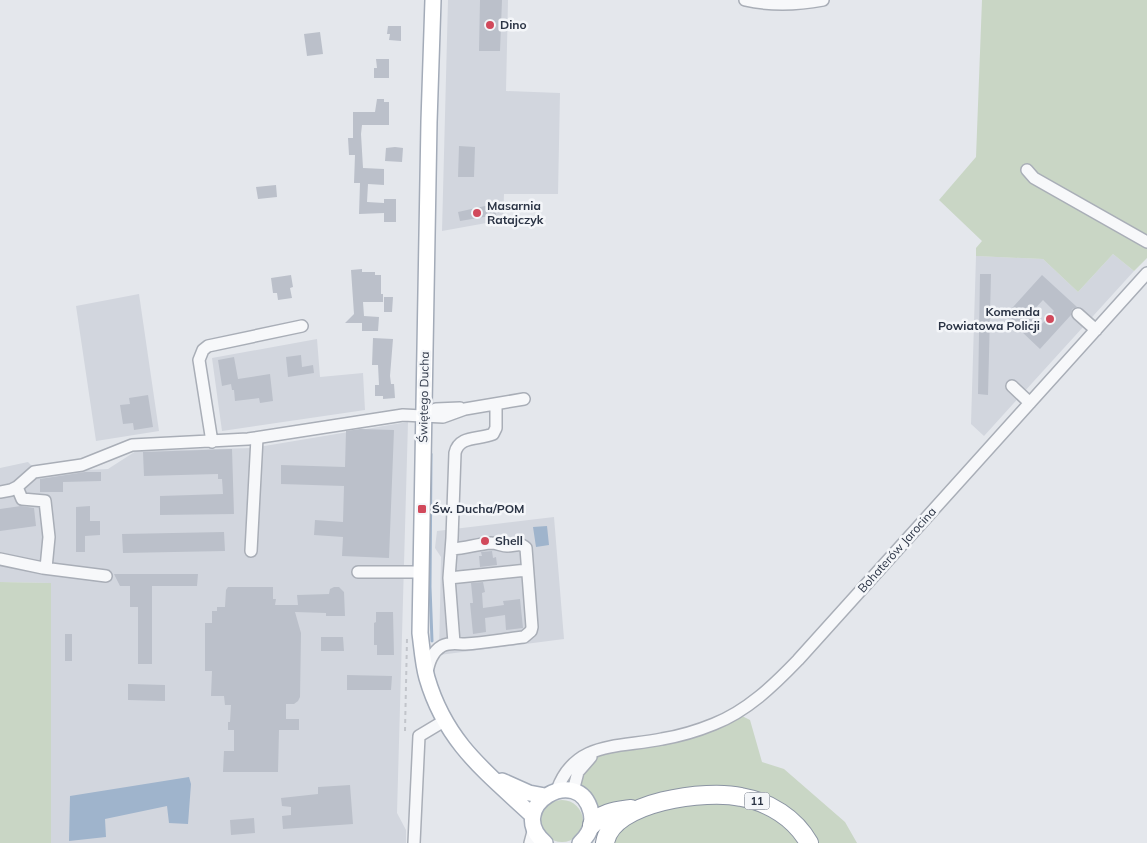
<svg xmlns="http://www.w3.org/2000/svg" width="1147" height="843" viewBox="0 0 1147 843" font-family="Mulish,sans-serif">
	<rect width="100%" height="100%" fill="#e4e7ec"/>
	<!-- built -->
	<path fill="#d2d6de" d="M448,0H508L506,91L560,93L558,194H504L503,220L442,231Z
		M1113,254L1134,271L984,436L971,424L976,256L1043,259L1078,292Z
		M139,294L159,431L96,441L76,306Z
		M317,339L320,377L363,373L365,410L222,431L212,358Z
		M408,422L397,813L406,830V843H51V583L0,582V468L28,462L38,472L108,469L136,451L253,448Z
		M554,517L564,639L439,655L441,557L435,548L437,531Z"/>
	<!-- green -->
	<path fill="#c9d6c5" d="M982,0H1147V258L1134,271L1113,254L1078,292L1043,259L976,256V248L982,241L939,200L976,157Z
		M0,582L51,583V843H0Z
		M742,716L750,720L762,762L784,769L845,822L857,843H815L762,797L597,812L579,788L581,770L594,756Z
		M541 821a21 21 0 1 1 42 0a21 21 0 1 1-42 0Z
		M731,801L771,814L803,843H609L631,818L698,802Z"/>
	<!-- water -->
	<path fill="#9fb4cc" d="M547,526L549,545L536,547L533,527Z
		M189,777L191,784L188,824L169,823L167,806L105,819L106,837L69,841L70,796Z"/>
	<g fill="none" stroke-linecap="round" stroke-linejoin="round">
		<!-- stream -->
		<path stroke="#9fb4cc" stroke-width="3" d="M431,454L430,587L432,641"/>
	</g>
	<!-- building -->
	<path fill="#bbc0ca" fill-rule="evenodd" d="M480,0H502L500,51H479Z
		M388,26H401V41L389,40L390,34H387Z
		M320,32L323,54L307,56L304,34Z
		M376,59H389V78H374V68H377Z
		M377,99H384V102H389V125H362L361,134L363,168L384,169V185L368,184L367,202L384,203V199H396V222H384V213L359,214L360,183H354L355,155H349L348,138H353V112H375Z
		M459,146L475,147L474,177H458Z
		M395,147L403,148L402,162L385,161L386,148Z
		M276,185L277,197L258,199L256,187Z
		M494,204L496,215L460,221L458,212Z
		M362,269V272H375V275H381V294H383V302H363L364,316L379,317L378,331H362V323H345L354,314L351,270Z
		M980,274H991L988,395L978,394Z
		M291,275L293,287L290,288L292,298L278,300L277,293H273L271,278Z
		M1042,275L1077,307L1072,309L1071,315L1040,349L1005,316ZM1043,300L1054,311L1040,326L1029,315Z
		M384,297H393L392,312H384Z
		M373,338L393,339L390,376L391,384H394L395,398L383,399V396H375V385H379L378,365H372Z
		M301,355L302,367L313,365L314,373L288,377L286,357Z
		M234,357L238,379L270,374L273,401L260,403L259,398L235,401L234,390H232L231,384L222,386L218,360Z
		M148,395L153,427L134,430L133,423L123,424L120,405L130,404L129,398Z
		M360,429L394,430L389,558L342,556L343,537L314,535L315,520L343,522L344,486L281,484V465L345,467L346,431Z
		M232,449L234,514L160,515V496L223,494L222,479H218V474L144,476L143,452Z
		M85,472H101V481L63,482V492H40V479Z
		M21,506L34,508L36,526L0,531V509Z
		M90,506V521H100V535L85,536V552H76V507Z
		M224,532L225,551L123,553L122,534Z
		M492,551L493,558L496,557L497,565L480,567L479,556H482L481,552Z
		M114,574H198L197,586H152V664H138V607H130V586H120Z
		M483,582L485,592L482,593L483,608L504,605L503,601L520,599L523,628L506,630L505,615L485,618L486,632L473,634L470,603H473L471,583Z
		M228,587H273V599H276L275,605H298L297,595L329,594L330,589L334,587H339L344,592L345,616H326V613L295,612L301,633L300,697L298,701L294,704H286V719H299V730H279L278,772H223L224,751H234V730H228V722H230L231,705H225L224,696H211L212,671H205V623H212V611H217V607H225L226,590Z
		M376,612H393L394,655H377V645H374V623L376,622Z
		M65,634H72V661H65Z
		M321,637H343L344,651H321Z
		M347,675L392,676L391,690H347Z
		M128,684L165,685V701L128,700Z
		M350,785L353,824L283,829L282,816L291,815V807L282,806L281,798L318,794V787Z
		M254,818L255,833L231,835L230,820Z"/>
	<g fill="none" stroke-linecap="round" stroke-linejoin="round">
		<!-- minor casing -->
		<g stroke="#a9aeb7" stroke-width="14">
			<path id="minor" d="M745,0C772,6 797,5 823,0
				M1027,170L1034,178L1147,242
				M1078,314L1096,330
				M1012,386L1030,403
				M424,415L436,409L460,408
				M212,442L199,360L203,350L208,346L302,326
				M17,487L22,499L45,501L49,537L46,568
				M0,492L11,490L17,487L34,472L82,465L132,445L248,439L403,415L443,417L465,409L524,399
				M251,551L257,438
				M0,559L43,568L106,576
				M358,572H420
				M449,578L527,570
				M454,643L449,578L452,538L455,453C459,435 479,440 493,434L496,428V404
				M427,672C429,662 432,652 442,646C450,642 457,644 465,644C485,643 505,639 524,637L531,631L532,627L526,548C520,542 515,546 507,546C502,546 497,543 491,543C478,544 466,548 452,549
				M557,790C575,740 620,748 662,739C680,736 697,731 714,724C747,711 773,686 798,660L1147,273
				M573,791L578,772L591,757
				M414,843L419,736L444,721
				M530,843L534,828"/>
		</g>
		<!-- major casing -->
		<g stroke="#a3abb8" stroke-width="18">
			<path id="major" d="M433,0L429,122L420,633C422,648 423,664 427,678C446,743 486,772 533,816
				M502,781L529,793L545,796
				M545,843C503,807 579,762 591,812C594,825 589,835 580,843"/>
		</g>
		<!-- highway casing -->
		<g stroke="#8b94a3" stroke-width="20">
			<path id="highway" d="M592,825C601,812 617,811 631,809
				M605,843C611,801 708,789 741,797C769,802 795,818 809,843"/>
		</g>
		<!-- path -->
		<path stroke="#c2c5cb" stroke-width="2" stroke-dasharray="4 4" stroke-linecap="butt" d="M405,731L407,639"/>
		<!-- minor -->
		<use href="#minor" stroke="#f7f8fa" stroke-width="11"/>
		<!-- major -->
		<use href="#major" stroke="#fff" stroke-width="15"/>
		<!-- highway -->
		<use href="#highway" stroke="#fff" stroke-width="18"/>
	</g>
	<!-- markers -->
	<g fill="#d1495b" stroke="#f4f6f9" stroke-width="2">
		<circle cx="490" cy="25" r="5"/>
		<circle cx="477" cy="213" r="5"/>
		<circle cx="1050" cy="319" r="5"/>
		<rect x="417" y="504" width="10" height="10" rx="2.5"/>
		<circle cx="485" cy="541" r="5"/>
	</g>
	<g text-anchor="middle" stroke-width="5" stroke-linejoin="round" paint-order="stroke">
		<!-- shield labels -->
		<rect fill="#f4f6f9" stroke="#676e7b" stroke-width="1" x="744.5" y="792.5" width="25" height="17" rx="4"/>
		<g font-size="11" font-weight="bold" fill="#2b3445">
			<text x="757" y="805">11</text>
		</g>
		<!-- poi labels -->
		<g font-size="12" font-weight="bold" fill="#2b3445" stroke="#f4f6f9" text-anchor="start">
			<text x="500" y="29">Dino</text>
			<text x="487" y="210">Masarnia<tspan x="487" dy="14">Ratajczyk</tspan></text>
			<text x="1040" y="316" text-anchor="end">Komenda<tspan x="1040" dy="14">Powiatowa Policji</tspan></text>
			<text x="432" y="513">Św. Ducha/POM</text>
			<text x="495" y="545">Shell</text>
		</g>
		<!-- street labels -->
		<g font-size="12" fill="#2b3445" stroke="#f4f6f9">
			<text transform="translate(424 397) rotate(-89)" y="4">Świętego Ducha</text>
			<text transform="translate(897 550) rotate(-48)" y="4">Bohaterów Jarocina</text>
		</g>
	</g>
</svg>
